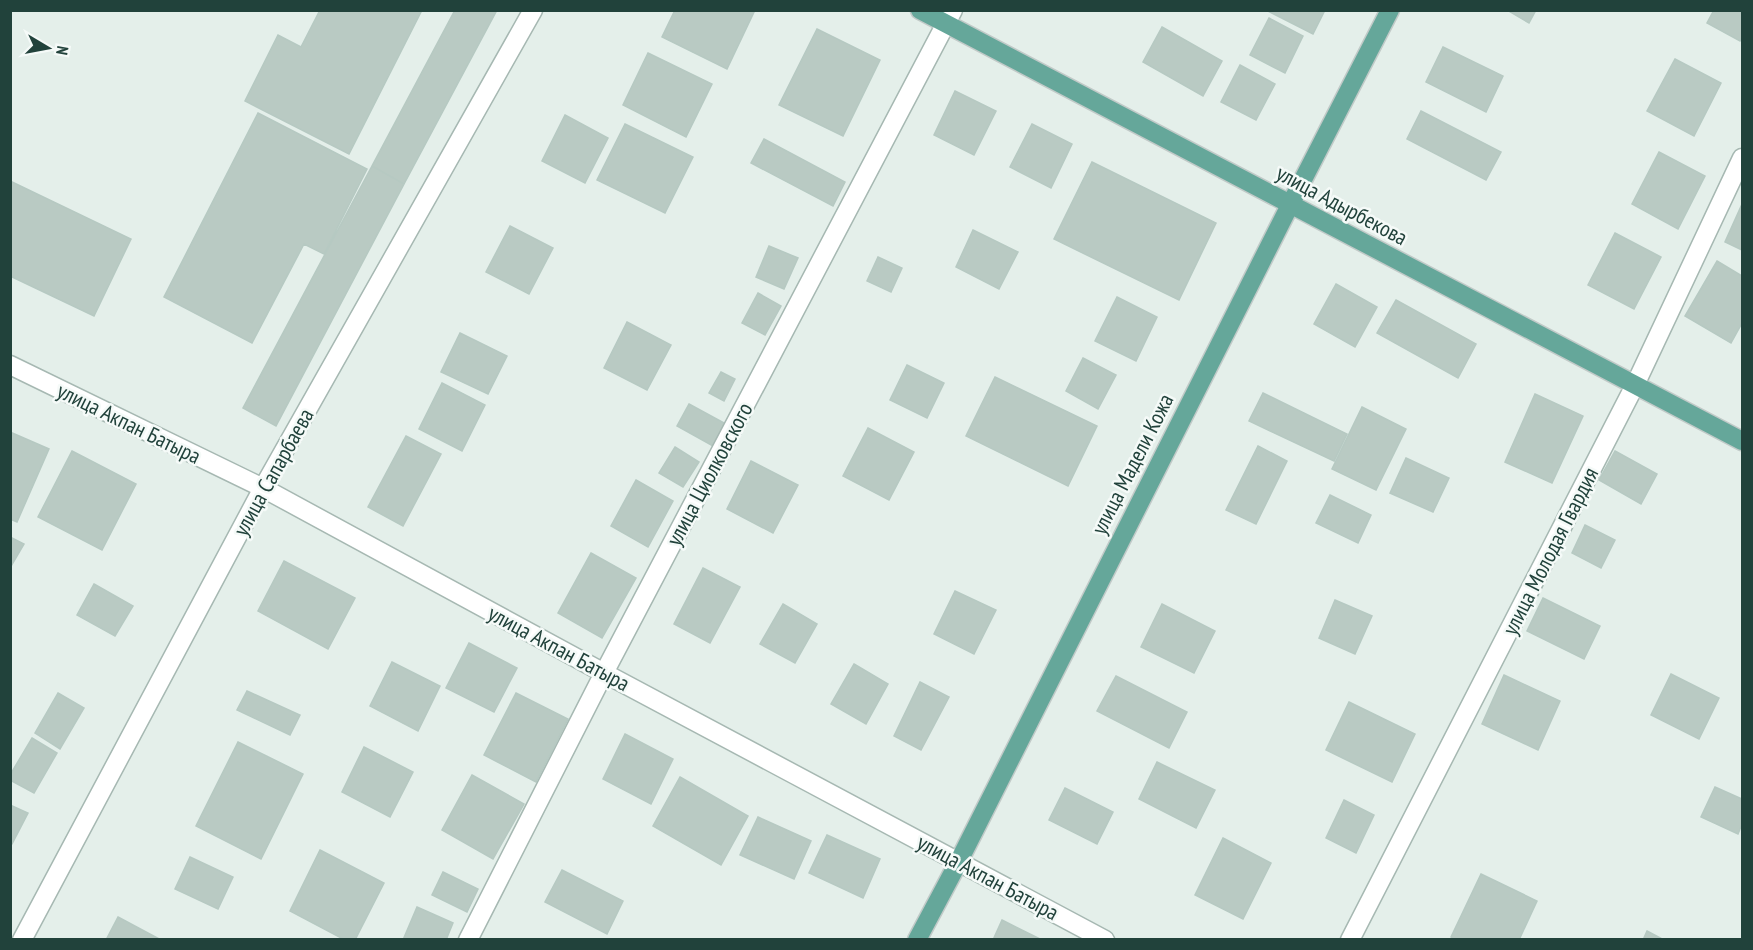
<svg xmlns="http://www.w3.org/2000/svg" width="1753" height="950" viewBox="0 0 1753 950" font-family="'PT Sans Narrow',sans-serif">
	<rect width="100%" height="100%" fill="#e4efea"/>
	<!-- building -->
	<path fill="#b9cac3" stroke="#b6c9c2" stroke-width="1.5" d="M320,10H422L349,154L245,101L278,35L301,47Z
		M455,10H497L404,184L372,166Z
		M675,10H755L727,69L662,37Z
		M1266,10H1325L1313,34Z
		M1507,10H1536L1529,23Z
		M1714,10H1742V37L1740,41L1707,23Z
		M1269,18L1303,36L1285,73L1250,55Z
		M1162,27L1222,61L1203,96L1143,62Z
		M817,29L880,60L843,136L779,105Z
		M1443,47L1503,76L1486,112L1426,82Z
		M648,53L712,84L686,137L623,105Z
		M1675,59L1721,83L1694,136L1647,111Z
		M1240,65L1275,84L1256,120L1221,102Z
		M955,91L996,111L974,155L934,135Z
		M1421,111L1501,152L1486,180L1407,139Z
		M258,113L367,169L324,254L304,244L252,343L164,297Z
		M565,115L608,138L585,183L542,161Z
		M625,124L693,157L665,213L597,180Z
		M1032,124L1072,144L1051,188L1010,167Z
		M764,139L845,182L833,206L751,163Z
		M1659,152L1705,176L1678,229L1632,204Z
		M1092,162L1216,223L1179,300L1054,239Z
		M372,166L404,184L276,426L243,408Z
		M10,181L131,239L94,316L10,276Z
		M1742,204V250L1725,242Z
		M510,226L553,248L529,294L486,272Z
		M973,230L1018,252L999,289L956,267Z
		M1615,233L1661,257L1634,309L1588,285Z
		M769,246L798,258L784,289L756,277Z
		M878,257L902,268L891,292L867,281Z
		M1717,261L1742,276V323L1731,343L1685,316Z
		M1336,284L1377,307L1355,347L1314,324Z
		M758,293L781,306L765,335L742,323Z
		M1117,297L1157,317L1136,361L1095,341Z
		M1396,300L1476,344L1458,378L1377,333Z
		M627,322L671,345L647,390L604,368Z
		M460,333L507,356L488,394L441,372Z
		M1083,358L1116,375L1098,409L1066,391Z
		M907,365L944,383L927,418L890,400Z
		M721,372L735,379L724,401L709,393Z
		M995,377L1097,426L1068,486L966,436Z
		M442,383L485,405L462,451L419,429Z
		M1263,393L1347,434L1334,461L1249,421Z
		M1535,394L1583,416L1552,483L1505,462Z
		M689,404L726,424L713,446L677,426Z
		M1362,407L1406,429L1376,490L1332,469Z
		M868,428L914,452L889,500L843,476Z
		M10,432L49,449L17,522L10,519Z
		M406,436L441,454L403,526L368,507Z
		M1258,446L1287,461L1256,524L1226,510Z
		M675,447L699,462L683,487L659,473Z
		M72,451L136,484L102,550L38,517Z
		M1615,451L1657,474L1641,504L1599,480Z
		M1406,458L1449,478L1433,512L1390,493Z
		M751,461L798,485L773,533L727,509Z
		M636,480L673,501L648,547L611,526Z
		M1330,495L1371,515L1358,543L1316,523Z
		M1585,525L1615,540L1601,568L1572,553Z
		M10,537L24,544L10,568Z
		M591,553L636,578L602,638L558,613Z
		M284,561L355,598L328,649L258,611Z
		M703,568L740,587L710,643L674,624Z
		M94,584L133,606L115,636L77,615Z
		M955,591L996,610L974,654L934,634Z
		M1543,598L1600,626L1584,659L1527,631Z
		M1335,600L1372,616L1355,654L1319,638Z
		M783,604L817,624L795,663L760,644Z
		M1162,604L1215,631L1194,673L1141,647Z
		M469,643L517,668L494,712L446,688Z
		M392,662L440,686L418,731L370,706Z
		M854,664L888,684L866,724L831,704Z
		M1671,674L1719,698L1699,739L1651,715Z
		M1504,675L1560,701L1538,750L1482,724Z
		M1116,676L1187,712L1169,748L1097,711Z
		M920,682L949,697L921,750L894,736Z
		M247,691L300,715L290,735L237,710Z
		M58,693L84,708L60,749L35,733Z
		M516,693L568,719L536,782L484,755Z
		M1349,702L1415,734L1392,782L1326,750Z
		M625,734L673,759L651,804L603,779Z
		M32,738L57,753L34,793L10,780V775Z
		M238,742L303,774L261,859L196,826Z
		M364,747L413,772L390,817L342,792Z
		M1157,762L1215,790L1196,828L1139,799Z
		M472,775L524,804L493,859L442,830Z
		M680,777L748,816L721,865L653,826Z
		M1715,787L1742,799V824L1738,834L1701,817Z
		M1065,788L1113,812L1097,844L1049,820Z
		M1344,800L1374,815L1356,853L1326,838Z
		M10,805L28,813L12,844H10Z
		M758,817L811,841L794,879L740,855Z
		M827,835L880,859L863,898L809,873Z
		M1223,838L1271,863L1243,919L1195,895Z
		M320,850L384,883L355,940H345L290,911Z
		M190,857L233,877L218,909L175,889Z
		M562,870L623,901L607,934L545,902Z
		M443,872L478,889L467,912L432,895Z
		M1481,874L1537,901L1519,940H1455L1451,937Z
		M417,907L453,923L446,940H403Z
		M118,917L161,940H106Z
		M1002,920L1042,940H993Z
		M1647,931L1664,940H1643Z"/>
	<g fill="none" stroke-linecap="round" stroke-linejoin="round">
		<!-- minor casing -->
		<g stroke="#a6b8b2" stroke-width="21">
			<path id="minor" d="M10,365L263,488L604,673L1105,940
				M22,940L263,488L533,10
				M468,940L604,673L953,10
				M1350,940L1635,385L1742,158"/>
		</g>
		<!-- major casing -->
		<g stroke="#c1cac8" stroke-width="21">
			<path id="major" d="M920,10L1742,441
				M917,940L959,861L1290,205L1390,10"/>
		</g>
		<!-- minor -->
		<use href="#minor" stroke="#fff" stroke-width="18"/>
		<!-- major -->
		<use href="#major" stroke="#65a79a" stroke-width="18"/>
	</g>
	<g text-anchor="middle" stroke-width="5" stroke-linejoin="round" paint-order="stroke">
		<!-- street labels -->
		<g font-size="22" fill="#21423b" stroke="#f5faf8">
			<text transform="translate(1342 205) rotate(28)" y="8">улица Адырбекова</text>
			<text transform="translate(129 423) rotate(26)" y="8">улица Акпан Батыра</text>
			<text transform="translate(1132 464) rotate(-63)" y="8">улица Мадели Кожа</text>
			<text transform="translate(273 472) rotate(-61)" y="8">улица Сапарбаева</text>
			<text transform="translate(709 474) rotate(-62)" y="8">улица Циолковского</text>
			<text transform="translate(1550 551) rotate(-63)" y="8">улица Молодая Гвардия</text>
			<text transform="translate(559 648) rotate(28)" y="8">улица Акпан Батыра</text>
			<text transform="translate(988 877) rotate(28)" y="8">улица Акпан Батыра</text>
		</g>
	</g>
	<!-- border -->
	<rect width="1753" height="950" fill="none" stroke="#21423b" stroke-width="24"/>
	<!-- north arrow -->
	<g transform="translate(48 48) rotate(100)" stroke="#f5faf8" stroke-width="4.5" paint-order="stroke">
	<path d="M0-4.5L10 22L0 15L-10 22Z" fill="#21423b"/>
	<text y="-9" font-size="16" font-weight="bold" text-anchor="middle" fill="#21423b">N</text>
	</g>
</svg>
